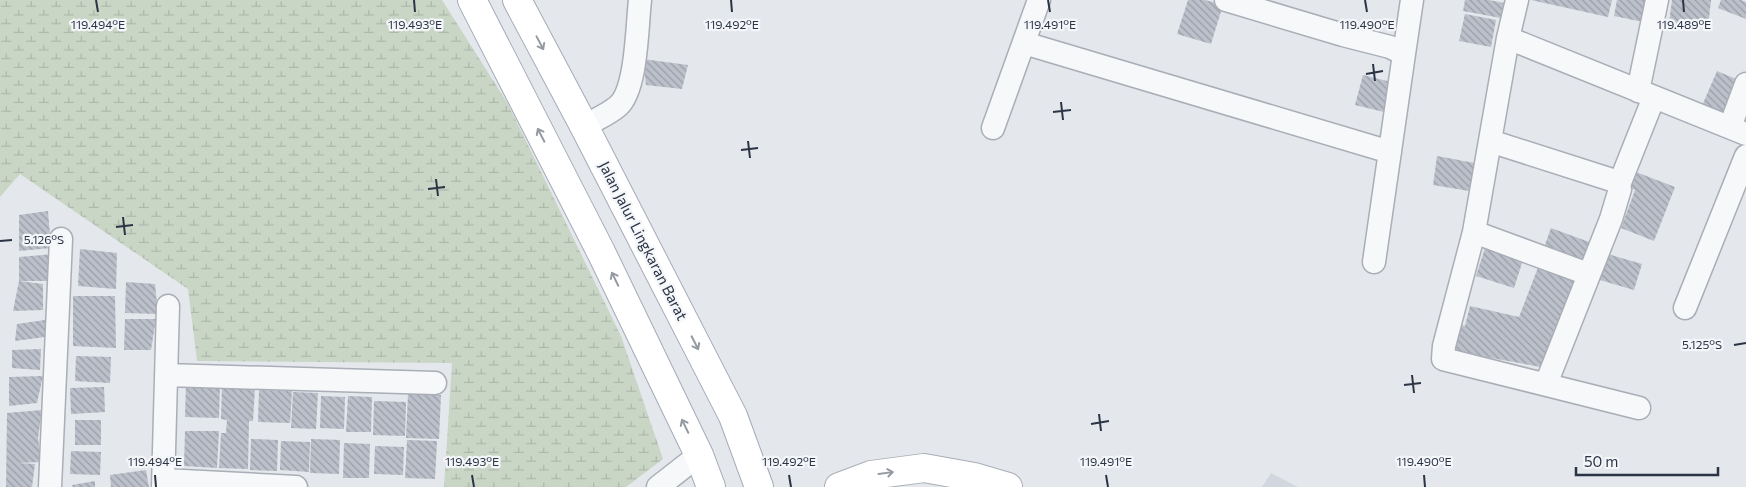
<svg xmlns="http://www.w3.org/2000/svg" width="1746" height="487" viewBox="0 0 1746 487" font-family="Commissioner,sans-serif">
	<defs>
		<pattern id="wetland-marsh" width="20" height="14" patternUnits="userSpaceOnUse" patternTransform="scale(1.25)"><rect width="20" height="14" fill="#c9d6c5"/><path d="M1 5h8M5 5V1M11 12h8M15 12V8" fill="none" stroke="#adb8ab"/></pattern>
		<pattern id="building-back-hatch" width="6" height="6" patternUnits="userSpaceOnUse" patternTransform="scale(1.25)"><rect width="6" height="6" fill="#bbc0ca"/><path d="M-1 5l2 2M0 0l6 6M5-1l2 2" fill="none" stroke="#989da6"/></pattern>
	</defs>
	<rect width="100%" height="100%" fill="#e4e7ec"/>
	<!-- built -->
	<path fill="#d2d6de" d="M1271,473L1298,487H1262Z"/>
	<!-- wetland -->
	<path fill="url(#wetland-marsh)" d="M0,0H442L508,104L621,336L663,459L626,487H444L452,363L197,361L188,289L20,174L0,197Z"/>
	<!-- building -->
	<path fill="url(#building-back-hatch)" d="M1188,0H1205L1223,5L1211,44L1177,34Z
		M1465,0H1489L1504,3L1501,18L1463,11Z
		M1531,0H1612L1608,17Z
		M1617,0H1653L1648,23L1614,16Z
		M1672,0H1711L1708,27L1669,23Z
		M1721,0H1741L1746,2V19L1718,8Z
		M1465,14L1496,20L1491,47L1459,41Z
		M643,59L688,65L682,89L646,85Z
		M1717,71L1743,82L1726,119L1701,108Z
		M1363,75L1391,82L1384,112L1355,105Z
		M1437,156L1480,164L1475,192L1433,185Z
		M1636,172L1675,187L1654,241L1621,228L1635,190L1630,188Z
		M48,211L51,248L19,251V215Z
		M1551,228L1592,243L1582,268L1542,253Z
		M1485,248L1523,260L1514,288L1476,276Z
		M80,249L117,253L116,289L78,286Z
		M1601,252L1642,264L1634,290L1593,278Z
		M54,254L53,281H19V257Z
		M1539,265L1577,278L1546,368L1448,350L1454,323L1465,326L1470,306L1519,317Z
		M19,281L43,284V310L13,311Z
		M126,282L155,284L158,314L125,313Z
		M73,296H115L116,348L73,346Z
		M125,319H156L151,350H124Z
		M45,320V337L15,341L17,324Z
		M41,349L40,370L12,368V350Z
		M76,356L111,357L110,383L75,381Z
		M43,376L37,403L9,406V377Z
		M186,384L220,385L219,418L185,417Z
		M104,387L105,412L71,414L70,388Z
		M222,387L255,388L253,421H249L248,469L219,468L221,433H226L227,420L221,419Z
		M259,390L292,391L290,423L258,422Z
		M293,392L318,393L316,429L291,428Z
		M408,394L441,395L439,439L406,438Z
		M321,396L345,397L344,429L320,428Z
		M348,396L372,397L371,432H346Z
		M374,401L406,402L405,436L373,435Z
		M42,410L38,438L41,462L17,463L35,464L32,487H6L7,413Z
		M75,420H101V445H75Z
		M185,431H219L217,468L184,466Z
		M251,439L278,440L277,471L250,470Z
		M311,439L340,440L339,474L310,473Z
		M407,440L437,441L435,479L405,478Z
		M281,441L310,442L309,472L280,470Z
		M344,443L370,444L369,478H343Z
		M375,446L404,447L403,475L374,474Z
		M71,451L101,452L100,475L70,474Z
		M146,470L149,487H111L110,475Z
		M95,481V487H73L72,485Z"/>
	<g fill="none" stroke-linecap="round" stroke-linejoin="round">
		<!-- street casing -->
		<g stroke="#a9aeb7" stroke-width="25">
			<path id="street" d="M1226,0L1343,35L1390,47L1404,54L1374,262
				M1517,0L1508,38L1746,134
				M1508,38L1474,232L1444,346L1443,359L1639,408
				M1024,43L1390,152
				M1404,54L1412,0
				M1638,91L1657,0
				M584,126C595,120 609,114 618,106C637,90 637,25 640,0
				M1730,127L1746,84
				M993,128L1039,0
				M1490,141L1612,180L1618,183L1620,189L1611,219L1546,384
				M1619,185L1654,97
				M1474,232L1588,274
				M1685,308L1746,156
				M166,375L435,383
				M164,480L296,487
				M50,487L61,239
				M163,487L168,306
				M658,487L699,455"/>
		</g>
		<!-- secondary casing -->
		<g stroke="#a9aeb7" stroke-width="30">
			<path id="secondary" d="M839,487L871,475L924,468L974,477L1008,487"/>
		</g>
		<!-- primary casing -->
		<g stroke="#a3abb8" stroke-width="30">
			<path id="primary" d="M472,0L601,252L699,455L711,487
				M517,0L584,126L733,416L759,487"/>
		</g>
		<!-- street -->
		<use href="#street" stroke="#f7f8fa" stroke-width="22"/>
		<!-- secondary -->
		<use href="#secondary" stroke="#fff" stroke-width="28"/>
		<!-- primary -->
		<use href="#primary" stroke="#fff" stroke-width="28"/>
	</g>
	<!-- one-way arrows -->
	<defs><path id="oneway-shaft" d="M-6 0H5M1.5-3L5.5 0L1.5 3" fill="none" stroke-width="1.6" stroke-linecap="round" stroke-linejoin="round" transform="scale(1.25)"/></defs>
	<g stroke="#959aa2">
		<use href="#oneway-shaft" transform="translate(540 43) rotate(62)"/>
		<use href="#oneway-shaft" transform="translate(541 135) rotate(-117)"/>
		<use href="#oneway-shaft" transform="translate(615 279) rotate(-116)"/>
		<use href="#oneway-shaft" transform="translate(695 343) rotate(63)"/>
		<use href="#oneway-shaft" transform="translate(685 426) rotate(-116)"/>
		<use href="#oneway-shaft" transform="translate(886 473) rotate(-8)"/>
	</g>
	<!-- ticks -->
	<path fill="none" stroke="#2b3445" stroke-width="2" d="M96,0L98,12M414,0L415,12M731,0L732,12M1048,0L1050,12M1365,0L1367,12M1683,0L1684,12M1373,64L1375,81M1366,74L1383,71M1061,102L1063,120M1053,112L1071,110M748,141L750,158M741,150L758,148M436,179L438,196M428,189L445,187M123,217L125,235M116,227L133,225M0,241L12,240M1734,345L1746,343M1412,375L1414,393M1404,385L1421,383M1099,414L1101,431M1091,424L1109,421M155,475L156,487M472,475L474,487M789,475L791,487M1106,475L1108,487M1424,475L1425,487"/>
	<g text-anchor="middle" stroke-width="4.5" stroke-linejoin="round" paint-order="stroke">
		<!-- street labels -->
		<g font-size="15" fill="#2b3445" stroke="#f4f6f9">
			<text transform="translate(643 241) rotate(63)" y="5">Jalan Jalur Lingkaran Barat</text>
		</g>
	</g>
	<g font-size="12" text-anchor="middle" fill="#2b3445" stroke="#f4f6f9" stroke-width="4.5" stroke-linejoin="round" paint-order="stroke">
		<text x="98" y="29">119.494°E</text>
		<text x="415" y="29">119.493°E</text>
		<text x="732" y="29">119.492°E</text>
		<text x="1050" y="29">119.491°E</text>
		<text x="1367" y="29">119.490°E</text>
		<text x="1684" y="29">119.489°E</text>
		<text x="44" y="244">5.126°S</text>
		<text x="1702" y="349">5.125°S</text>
		<text x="155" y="466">119.494°E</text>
		<text x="472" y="466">119.493°E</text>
		<text x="789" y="466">119.492°E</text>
		<text x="1106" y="466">119.491°E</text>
		<text x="1424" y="466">119.490°E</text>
	</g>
	<!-- scale -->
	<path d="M1576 467v8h142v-8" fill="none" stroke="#2b3445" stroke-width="2.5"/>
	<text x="1584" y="467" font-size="15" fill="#2b3445" stroke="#f4f6f9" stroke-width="4" paint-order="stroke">50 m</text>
</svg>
